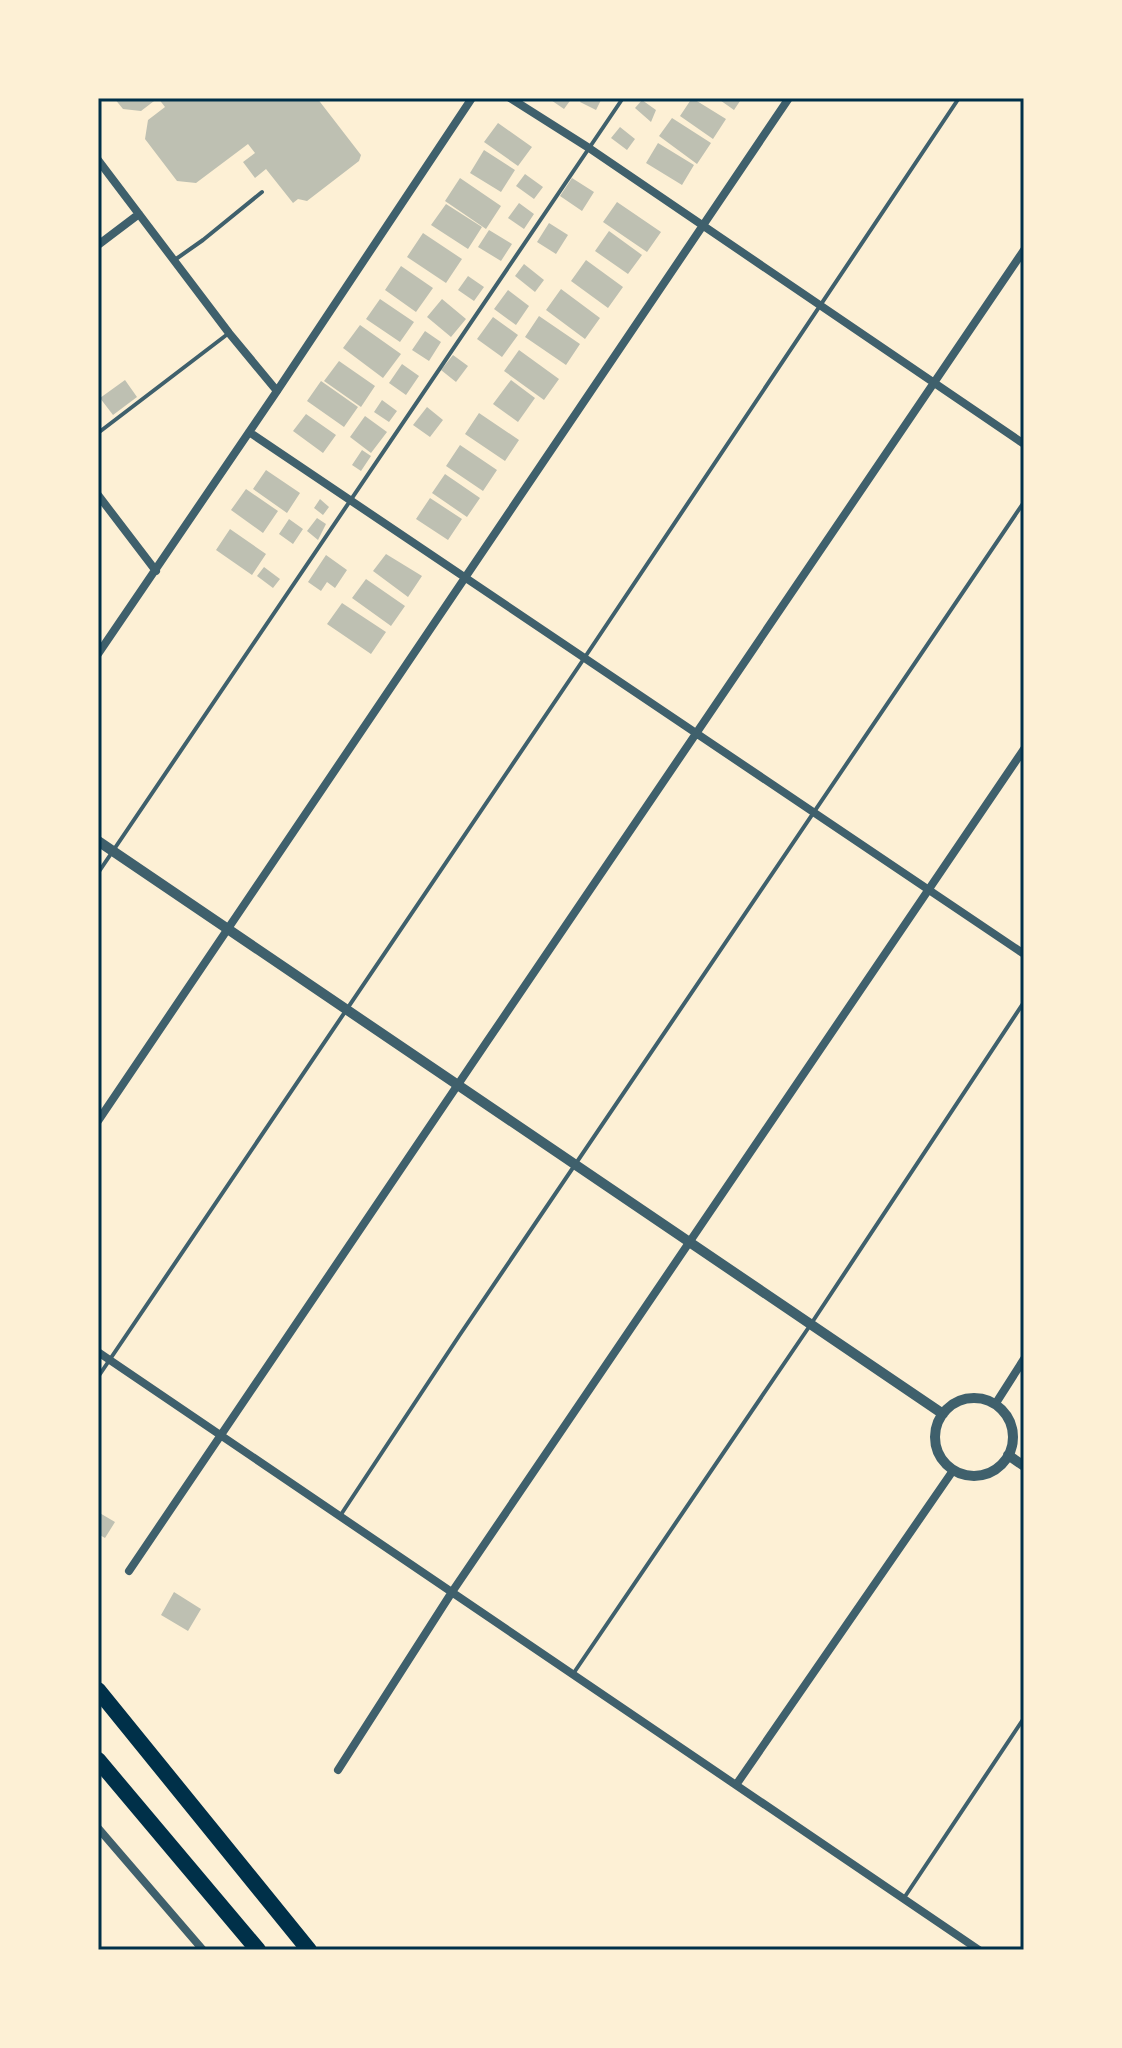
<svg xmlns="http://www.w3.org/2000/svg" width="1122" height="2048" viewBox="0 0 1122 2048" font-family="Manrope,sans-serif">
	<rect width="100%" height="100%" fill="#fdf0d5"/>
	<!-- building -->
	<path fill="#bec0b2" d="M114,98H317L361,155L359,161L307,201L298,199L293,203L266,169L255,178L243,162L255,153L248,144L196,183L177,181L145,139L148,120L165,107L158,98L141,111L123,109Z
		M548,98H572L564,109Z
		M582,98H597L601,100L596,110L580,102Z
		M692,98L726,119L713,139L680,116Z
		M717,98H742L734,110Z
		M642,100L656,110L651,122L635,108Z
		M672,118L711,143L697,164L659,136Z
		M498,123L532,147L518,166L484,142Z
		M620,127L635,139L627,150L611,138Z
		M658,143L694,165L682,185L646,163Z
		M484,150L515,170L501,192L470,173Z
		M525,174L543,187L534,199L516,186Z
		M460,178L501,206L486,229L445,201Z
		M572,178L594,192L582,211L560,196Z
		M617,202L661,232L647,252L603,222Z
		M519,203L534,214L524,229L508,218Z
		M446,204L482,227L468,249L431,225Z
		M549,223L568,235L556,254L537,242Z
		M489,230L512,244L501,261L478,247Z
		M609,231L642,255L628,274L595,251Z
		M423,233L462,259L446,283L407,257Z
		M586,260L623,287L608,308L571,281Z
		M524,264L544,280L535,292L515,276Z
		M401,266L433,288L416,312L385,290Z
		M468,276L484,287L474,301L458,290Z
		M561,289L600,318L585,339L546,310Z
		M508,290L529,306L516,325L494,309Z
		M380,299L414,322L400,342L366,319Z
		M442,299L466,319L451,337L427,317Z
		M539,316L580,344L566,365L525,337Z
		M493,317L518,335L502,357L477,339Z
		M360,325L401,354L383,378L343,348Z
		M425,331L441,342L429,361L412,350Z
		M519,350L559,379L544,400L504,371Z
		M453,355L468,366L456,382L441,370Z
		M339,361L375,386L361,407L324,381Z
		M402,364L419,376L406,395L389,383Z
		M125,380L137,397L113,415L100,398Z
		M511,380L535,398L518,422L493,404Z
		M321,381L358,407L344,427L307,401Z
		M382,400L397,411L389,422L374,412Z
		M427,407L443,420L430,437L413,425Z
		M479,413L519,440L505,461L465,434Z
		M306,414L336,435L323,453L293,431Z
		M365,416L387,432L371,453L350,437Z
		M460,445L497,470L483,491L446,466Z
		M362,450L371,456L361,471L352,465Z
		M266,470L300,493L287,513L253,489Z
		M445,474L480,498L467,517L432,493Z
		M246,489L278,511L263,533L231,510Z
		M430,498L462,519L448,540L416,519Z
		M320,499L329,507L323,515L314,508Z
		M317,518L326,524L318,540L307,531Z
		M289,519L303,529L293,544L279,534Z
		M230,529L266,554L252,575L216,550Z
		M386,554L422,576L408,597L373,571Z
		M326,555L347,570L335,588L327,582L321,591L308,582Z
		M264,567L280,579L273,588L257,576Z
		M366,579L405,606L391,626L352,598Z
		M342,603L386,632L371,654L327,624Z
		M98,1512L115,1522L105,1538L98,1534Z
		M174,1592L201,1609L188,1631L161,1615Z"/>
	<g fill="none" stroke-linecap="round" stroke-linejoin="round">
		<!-- service -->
		<path stroke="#3f606c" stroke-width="4" d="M176,259L203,240L262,192
			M98,433L229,333
			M98,873L623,98
			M98,1377L579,666L959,98
			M340,1516L459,1336L1024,502
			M573,1674L811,1324L1024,1002
			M904,1898L1024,1718"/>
		<!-- minor -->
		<path stroke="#3f606c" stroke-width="8" d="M510,98L589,148L1024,444
			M98,160L229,333L277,391
			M98,245L139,214
			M249,432L1024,954
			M98,495L156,571
			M98,654L277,391L472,98
			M98,1121L789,98
			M98,1352L979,1950
			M996,1403L1024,1359
			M129,1571C428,1131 723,689 1024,250
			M338,1770L452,1592L1024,749
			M736,1785L952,1472
			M98,1828L203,1950"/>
		<!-- tertiary -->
		<path stroke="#3f606c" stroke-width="10" d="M98,841L943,1414
			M935 1437a39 39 0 1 1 78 0a39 39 0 1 1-78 0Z
			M1008,1455L1024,1466"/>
		<!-- motorway -->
		<path stroke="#003049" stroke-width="16" d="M98,1690L309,1950
			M98,1760L258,1950"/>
	</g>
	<!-- border -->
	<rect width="1122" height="2048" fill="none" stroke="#fdf0d5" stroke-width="200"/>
	<rect x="100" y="100" width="922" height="1848" fill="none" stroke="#003049" stroke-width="3"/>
</svg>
